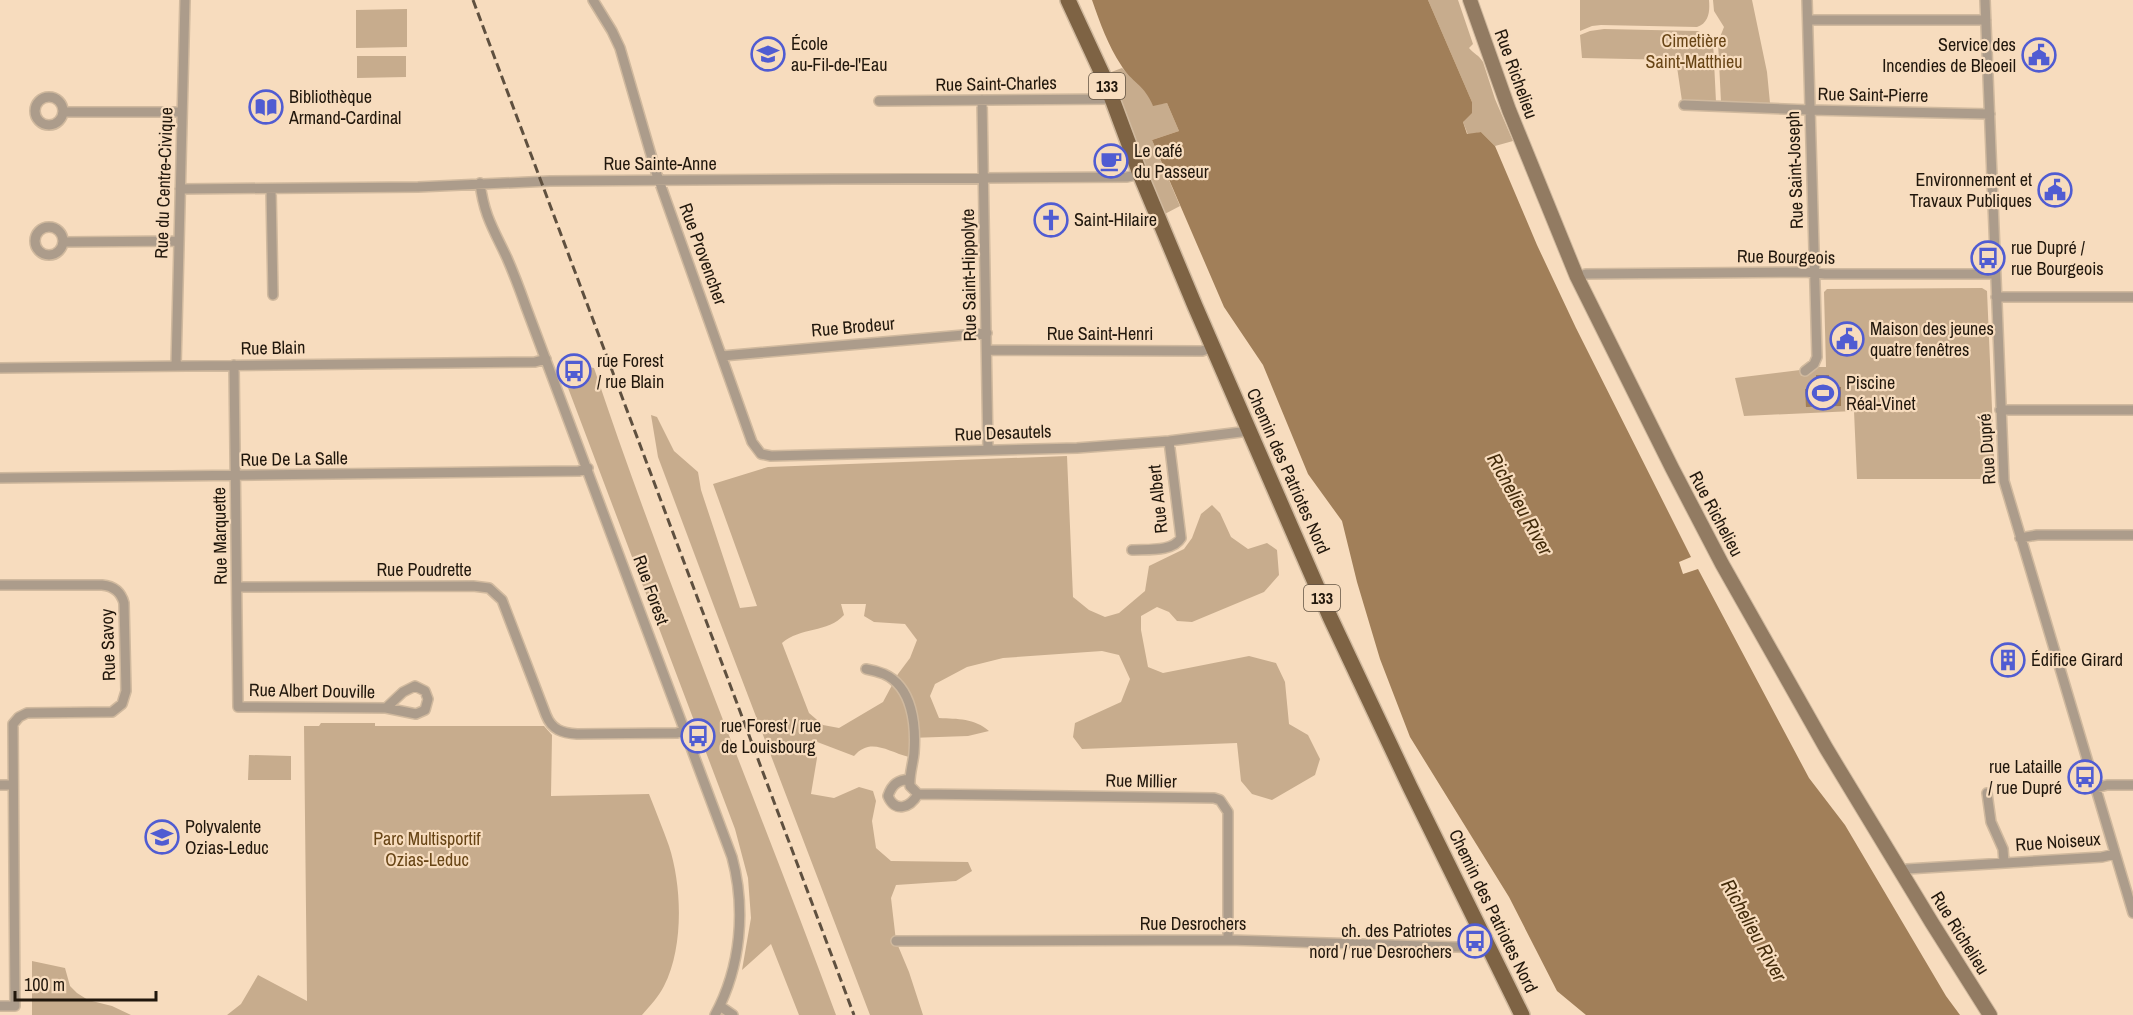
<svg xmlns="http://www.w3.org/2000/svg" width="2133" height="1015" viewBox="0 0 2133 1015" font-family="'Archivo Narrow',sans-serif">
	<rect width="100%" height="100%" fill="#f7dcbe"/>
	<!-- green -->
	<path fill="#c7ac8d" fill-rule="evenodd" d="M1428,0H1458L1473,44L1469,48C1474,54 1479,55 1483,62L1495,99L1513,141L1495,146L1481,132L1468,135L1463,122L1472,102Z
		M1580,0H1709C1710,11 1709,23 1697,27L1601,25L1592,26L1580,31Z
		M1713,0H1752L1767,72L1770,103L1721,102L1718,42L1724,27L1714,11Z
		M407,9V47L356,48V10Z
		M1604,29L1698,31L1708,36L1713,41L1716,102L1682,101L1676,60L1582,58L1580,35L1590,31Z
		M357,56H406V77L357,78Z
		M1122,68L1147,91L1153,105L1167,103L1179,131L1152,140L1180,206L1161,216L1106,74Z
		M1827,289L1982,288L1987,291L1995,479H1857L1854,411L1744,416L1735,378L1800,370L1801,376L1815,367H1826L1824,292Z
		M565,363L594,368C667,586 756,799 836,1015H799L771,944L742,970L751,918L748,878L735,829L559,364Z
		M651,415L657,417L674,451L698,472L701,490L740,608L757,606L713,484L768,467L1067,456L1073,597L1089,610L1105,617L1119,613L1145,591L1149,566L1184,549L1192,538L1201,514L1212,505L1220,513L1231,537L1248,549L1267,543L1277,550L1279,575L1264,592L1192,622L1177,621L1169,612L1157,607L1141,616V630L1148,667L1163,673L1249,656L1276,663L1285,682L1289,724L1308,735L1320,759L1315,775L1272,800L1252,794L1241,781L1237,743L1082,749L1073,737L1075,723L1121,702L1130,679L1119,655L1102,651L1003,658L967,667L935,684L930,696L939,718C958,719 974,718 989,731L968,736L910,738L909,757C887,751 870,737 854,756L812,740L817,758L811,794L834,798L859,787L873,791L876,801L872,821L876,848L891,861L968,862L972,871L956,881L896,885L891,898L896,941L909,972L923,1015H870L718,617L658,457ZM841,604H866L864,616L874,622L905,624L917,640L910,658L898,674L883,702L839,728L823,725L809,713L782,643C800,627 828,633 844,615Z
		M321,723H375V726H544L552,735L551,796L649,794C656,812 663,829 669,846C682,886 684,947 664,986C659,996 650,1006 642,1015H227L241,1004L258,975L307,1001L304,726H319Z
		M249,755L291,756V780H248Z
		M32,961L65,968L70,986L77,993L88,1000L112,1006L131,1015H32Z"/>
	<!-- water -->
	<path fill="#a17f59" d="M1092,0H1428L1472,102V113L1463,122L1467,134L1481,132L1495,146L1537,245L1576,328L1691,557L1679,562L1683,574L1698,569L1809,778L1845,825L1946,996L1960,1015H1586L1557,991L1509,897L1410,737L1380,659L1357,582L1342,521L1308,474L1263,365L1224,307L1152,140L1179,131L1167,103L1153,106C1145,85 1131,82 1121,65C1108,45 1100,23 1092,0Z
		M1816,375H1829V387H1841V406L1806,407L1805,389L1816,388Z"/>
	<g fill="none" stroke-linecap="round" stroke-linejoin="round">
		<!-- minor casing -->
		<g stroke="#d0b99e" stroke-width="12">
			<path id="minor" d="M593,0L612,31L620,48L656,172L752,442L761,454L771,456L1077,448L1169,441L1249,431
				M1985,0L2004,481L2133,913
				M1808,20H1986
				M35 111a14 14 0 1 1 28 0a14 14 0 1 1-28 0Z
				M982,100L988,450
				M879,101L1112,99
				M1684,105L1810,110L1990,114
				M63,112H182
				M480,183C484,216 494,230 507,258C514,274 520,290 526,307L732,857C746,909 741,967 715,1015
				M180,189L418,187L550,181L1127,177L1140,174
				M271,189L273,295
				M35 241a14 14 0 1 1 28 0a14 14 0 1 1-28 0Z
				M64,242L178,241
				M1577,277L1586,274L1805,272L1825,274H1995
				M1996,297H2133
				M987,350L1202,351L1213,347
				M722,356L987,333
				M234,365L238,707L386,708L416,714L425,710L428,699L425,691L415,686L403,692L386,708
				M176,366L185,0
				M0,368L535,362L546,359
				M1805,371L1814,364L1817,357L1807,0
				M2000,410H2133
				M0,478L579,471L588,468
				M2020,538L2037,535H2133
				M1132,550C1147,549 1173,552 1181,538L1169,441
				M0,585H102C114,586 121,592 124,603L126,691L122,704L112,712L27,713L19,717L13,724L15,1006H0
				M237,587L473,586L489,588L502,600L546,715C552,730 562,733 577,734L677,733L686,730
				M866,669C872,670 879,672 884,674C913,687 916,726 914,753C913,764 909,775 910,786L918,794L1214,798L1220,800L1228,812V940
				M910,779C898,780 892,784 888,796C895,813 910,808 918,794
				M0,785H13
				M2096,788L2107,785H2133
				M1987,793L1991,822L2003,849L2004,862
				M1901,871L1907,869L2102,857L2115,854
				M896,941L1228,940L1489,948
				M720,1006L733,1015"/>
		</g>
		<!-- secondary casing -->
		<g stroke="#d0b99e" stroke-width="16">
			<path id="secondary" d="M1470,0L1509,110L1577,277L1672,468L1722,564L1826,748L1932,923L1990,1015"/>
		</g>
		<!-- primary casing -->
		<g stroke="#d0b99e" stroke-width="18">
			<path id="primary" d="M1068,0L1105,80L1140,174L1195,306L1330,617L1410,787L1522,1015"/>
		</g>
		<!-- minor -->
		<use href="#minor" stroke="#ac9c8b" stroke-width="9"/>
		<!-- secondary -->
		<use href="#secondary" stroke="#927b62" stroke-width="14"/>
		<!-- primary -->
		<use href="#primary" stroke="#7e6344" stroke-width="15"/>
		<!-- rail -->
		<path stroke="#5f503f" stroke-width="3" stroke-dasharray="9 4.5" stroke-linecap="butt" d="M473,0L854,1015"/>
	</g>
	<!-- icons -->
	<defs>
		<g id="school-ring" transform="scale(1.725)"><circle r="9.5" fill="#f7dcbe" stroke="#505cd2" stroke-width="1.5"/><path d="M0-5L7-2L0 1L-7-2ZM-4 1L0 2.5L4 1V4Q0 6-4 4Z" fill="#505cd2"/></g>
		<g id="civic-ring" transform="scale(1.725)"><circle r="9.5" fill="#f7dcbe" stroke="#505cd2" stroke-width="1.5"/><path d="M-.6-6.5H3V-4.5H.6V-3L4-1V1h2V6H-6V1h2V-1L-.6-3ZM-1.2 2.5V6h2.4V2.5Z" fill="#505cd2"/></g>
		<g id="library-ring" transform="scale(1.725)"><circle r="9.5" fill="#f7dcbe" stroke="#505cd2" stroke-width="1.5"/><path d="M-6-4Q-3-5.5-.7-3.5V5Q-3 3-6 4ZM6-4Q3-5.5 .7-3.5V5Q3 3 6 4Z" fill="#505cd2"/></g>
		<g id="cafe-ring" transform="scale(1.725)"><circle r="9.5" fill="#f7dcbe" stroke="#505cd2" stroke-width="1.5"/><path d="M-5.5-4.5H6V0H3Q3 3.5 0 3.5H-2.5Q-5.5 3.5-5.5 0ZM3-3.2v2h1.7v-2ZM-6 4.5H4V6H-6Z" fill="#505cd2"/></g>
		<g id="church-ring" transform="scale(1.725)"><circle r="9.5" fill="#f7dcbe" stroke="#505cd2" stroke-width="1.5"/><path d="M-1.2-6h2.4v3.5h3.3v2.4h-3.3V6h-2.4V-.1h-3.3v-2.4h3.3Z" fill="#505cd2"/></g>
		<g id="bus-ring" transform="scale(1.725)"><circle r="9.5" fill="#f7dcbe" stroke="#505cd2" stroke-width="1.5"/><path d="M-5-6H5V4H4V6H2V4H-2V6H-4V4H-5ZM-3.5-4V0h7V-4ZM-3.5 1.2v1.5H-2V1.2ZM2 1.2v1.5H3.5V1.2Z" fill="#505cd2"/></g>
		<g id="stadium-ring" transform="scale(1.725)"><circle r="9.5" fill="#f7dcbe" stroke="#505cd2" stroke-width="1.5"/><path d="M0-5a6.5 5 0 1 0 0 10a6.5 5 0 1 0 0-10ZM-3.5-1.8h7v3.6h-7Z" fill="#505cd2"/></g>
		<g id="building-ring" transform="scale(1.725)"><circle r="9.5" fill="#f7dcbe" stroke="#505cd2" stroke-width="1.5"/><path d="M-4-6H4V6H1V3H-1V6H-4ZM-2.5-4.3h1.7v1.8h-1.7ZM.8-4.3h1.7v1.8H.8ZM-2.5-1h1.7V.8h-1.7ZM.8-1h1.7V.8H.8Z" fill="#505cd2"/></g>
	</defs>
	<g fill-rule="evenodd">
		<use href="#school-ring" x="768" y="54"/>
		<use href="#civic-ring" x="2039" y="55"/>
		<use href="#library-ring" x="266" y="107"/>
		<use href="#cafe-ring" x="1111" y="161"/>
		<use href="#civic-ring" x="2055" y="190"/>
		<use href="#church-ring" x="1051" y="220"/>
		<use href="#bus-ring" x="1988" y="258"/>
		<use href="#civic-ring" x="1847" y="339"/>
		<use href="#bus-ring" x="574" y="371"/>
		<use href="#stadium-ring" x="1823" y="393"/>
		<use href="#building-ring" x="2008" y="660"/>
		<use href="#bus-ring" x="698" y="736"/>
		<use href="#bus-ring" x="2085" y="777"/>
		<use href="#school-ring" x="162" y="837"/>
		<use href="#bus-ring" x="1475" y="941"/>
	</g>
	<g text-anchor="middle" stroke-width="4.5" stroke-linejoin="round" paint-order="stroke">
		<!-- shield labels -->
		<g fill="#f7dcbe" stroke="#615241" stroke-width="1.5">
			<rect x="1089" y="73" width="36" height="26" rx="4.5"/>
			<rect x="1304" y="585" width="36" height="26" rx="4.5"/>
		</g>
		<g font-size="16" font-weight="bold" fill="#21170c">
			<text x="1107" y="92">133</text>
			<text x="1322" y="604">133</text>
		</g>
		<!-- park labels -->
		<g font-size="18" fill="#684516" stroke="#f7dcbe">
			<text x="1694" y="47">Cimetière<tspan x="1694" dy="21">Saint-Matthieu</tspan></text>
			<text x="427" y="845">Parc Multisportif<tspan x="427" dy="21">Ozias-Leduc</tspan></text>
		</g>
		<!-- poi labels -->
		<g font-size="18" fill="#21170c" stroke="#f7dcbe" text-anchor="start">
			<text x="791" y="50">École<tspan x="791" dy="21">au-Fil-de-l'Eau</tspan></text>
			<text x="2016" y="51" text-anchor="end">Service des<tspan x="2016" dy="21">Incendies de Bleoeil</tspan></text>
			<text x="289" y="103">Bibliothèque<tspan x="289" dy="21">Armand-Cardinal</tspan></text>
			<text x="1134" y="157">Le café<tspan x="1134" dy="21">du Passeur</tspan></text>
			<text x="2032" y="186" text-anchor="end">Environnement et<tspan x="2032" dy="21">Travaux Publiques</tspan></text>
			<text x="1074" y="226">Saint-Hilaire</text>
			<text x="2011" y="254">rue Dupré /<tspan x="2011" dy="21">rue Bourgeois</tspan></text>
			<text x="1870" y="335">Maison des jeunes<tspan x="1870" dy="21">quatre fenêtres</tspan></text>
			<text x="597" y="367">rue Forest<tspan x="597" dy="21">/ rue Blain</tspan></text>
			<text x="1846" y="389">Piscine<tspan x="1846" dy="21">Réal-Vinet</tspan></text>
			<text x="2031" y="666">Édifice Girard</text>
			<text x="721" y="732">rue Forest / rue<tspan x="721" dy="21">de Louisbourg</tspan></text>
			<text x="2062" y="773" text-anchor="end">rue Lataille<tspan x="2062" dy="21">/ rue Dupré</tspan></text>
			<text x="185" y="833">Polyvalente<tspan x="185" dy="21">Ozias-Leduc</tspan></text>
			<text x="1452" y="937" text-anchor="end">ch. des Patriotes<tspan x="1452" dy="21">nord / rue Desrochers</tspan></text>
		</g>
		<!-- street labels -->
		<g font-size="18" fill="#21170c" stroke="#f7dcbe">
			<text transform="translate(1516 74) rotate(70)" y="6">Rue Richelieu</text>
			<text transform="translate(996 84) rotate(-1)" y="6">Rue Saint-Charles</text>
			<text transform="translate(1873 95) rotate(1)" y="6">Rue Saint-Pierre</text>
			<text x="660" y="170">Rue Sainte-Anne</text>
			<text transform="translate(1795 170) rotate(-92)" y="6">Rue Saint-Joseph</text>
			<text transform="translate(164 183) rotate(-88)" y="6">Rue du Centre-Civique</text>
			<text transform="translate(703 254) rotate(70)" y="6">Rue Provencher</text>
			<text transform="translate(1786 257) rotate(1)" y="6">Rue Bourgeois</text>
			<text transform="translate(969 275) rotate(-91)" y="6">Rue Saint-Hippolyte</text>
			<text transform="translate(853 327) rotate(-5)" y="6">Rue Brodeur</text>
			<text x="1100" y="340">Rue Saint-Henri</text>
			<text transform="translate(273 348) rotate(-1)" y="6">Rue Blain</text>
			<text transform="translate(1003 433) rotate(-2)" y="6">Rue Desautels</text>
			<text transform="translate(1987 449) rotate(-94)" y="6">Rue Dupré</text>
			<text transform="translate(294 459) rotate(-1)" y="6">Rue De La Salle</text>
			<text transform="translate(1288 471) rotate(66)" y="6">Chemin des Patriotes Nord</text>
			<text transform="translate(1158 499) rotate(-96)" y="6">Rue Albert</text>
			<text transform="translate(1716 514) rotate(62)" y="6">Rue Richelieu</text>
			<text transform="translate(220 536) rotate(-91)" y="6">Rue Marquette</text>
			<text x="424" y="576">Rue Poudrette</text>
			<text transform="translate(651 590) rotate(70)" y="6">Rue Forest</text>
			<text transform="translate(108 645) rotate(-92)" y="6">Rue Savoy</text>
			<text transform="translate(312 691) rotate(1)" y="6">Rue Albert Douville</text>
			<text transform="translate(1141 781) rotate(1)" y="6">Rue Millier</text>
			<text transform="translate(2058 842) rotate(-4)" y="6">Rue Noiseux</text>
			<text transform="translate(1493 911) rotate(64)" y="6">Chemin des Patriotes Nord</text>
			<text x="1193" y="930">Rue Desrochers</text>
			<text transform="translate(1960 933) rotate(58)" y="6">Rue Richelieu</text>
		</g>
		<!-- water labels -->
		<g font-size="20" font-style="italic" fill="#442c0b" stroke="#f7dcbe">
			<text transform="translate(1520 504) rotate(61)" y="7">Richelieu River</text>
			<text transform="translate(1754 930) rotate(61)" y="7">Richelieu River</text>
		</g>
	</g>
	<!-- scale -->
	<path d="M15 991v9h141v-9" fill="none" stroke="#21170c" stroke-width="3"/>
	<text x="24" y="991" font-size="18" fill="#21170c" stroke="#f7dcbe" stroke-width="4.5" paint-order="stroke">100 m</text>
</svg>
